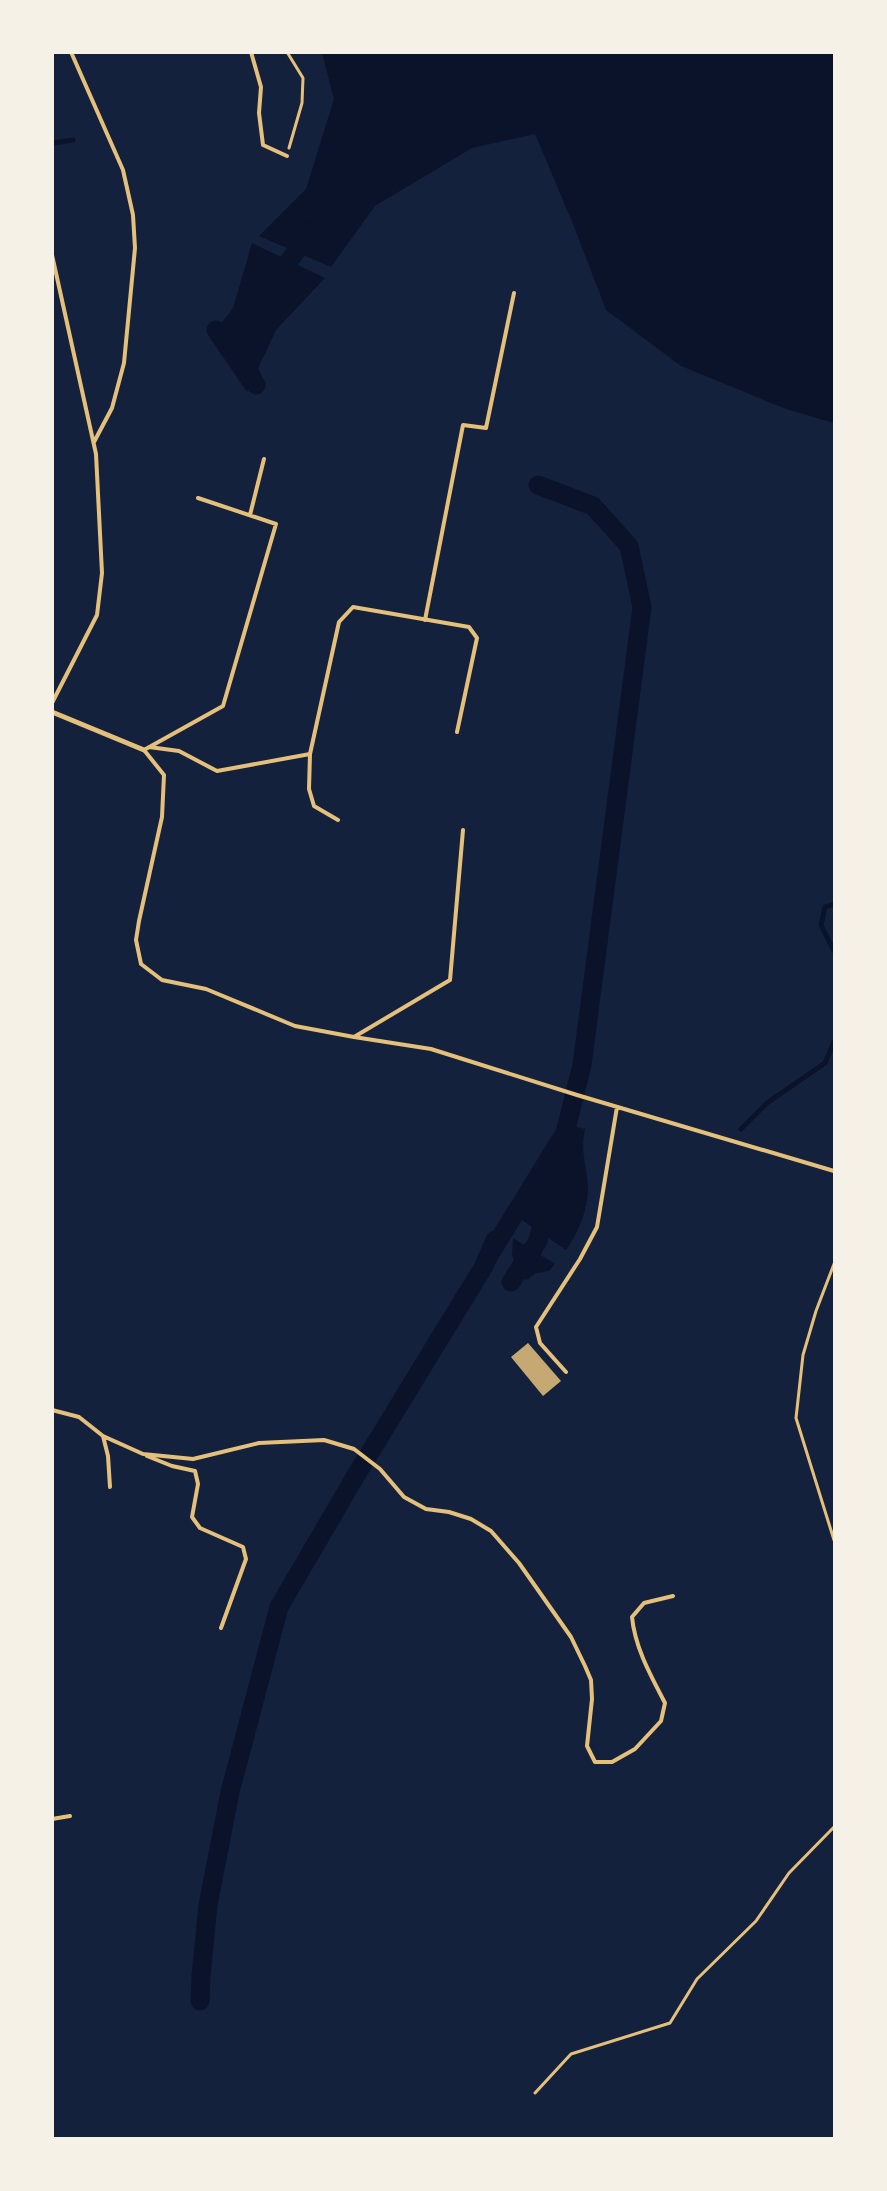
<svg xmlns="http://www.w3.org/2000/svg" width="887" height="2191" viewBox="0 0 887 2191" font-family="'Titillium Web',sans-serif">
	<rect width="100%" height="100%" fill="#14213d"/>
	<!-- water -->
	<path fill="#0b132b" d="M322,53H834V423L786,409L681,366L606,310L573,224L535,134L472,148L375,206L331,267L259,236L306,189L334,99Z
		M252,243L325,278L276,330L247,392L210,338L233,308Z
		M560,1123L585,1129C580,1153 587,1165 588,1188C588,1210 578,1233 566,1250L522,1220L493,1267L477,1257Z
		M513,1238L555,1264L549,1271L536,1273L527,1280L510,1271L514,1261L512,1255Z"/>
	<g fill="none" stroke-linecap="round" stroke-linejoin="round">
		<!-- stream -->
		<path stroke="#0b132b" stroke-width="5" d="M52,143L73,140
			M834,904L825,907L821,925L834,951
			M741,1129L767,1103L825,1063L834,1042"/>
		<!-- canal -->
		<path stroke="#0b132b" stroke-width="19" d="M275,282L309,232
			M216,330L234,343L256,385
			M538,485L593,506L629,546L642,607L582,1065L561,1149
			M511,1282L538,1241L546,1209
			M200,2001L201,1976L208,1905L230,1792L279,1607L355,1477L484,1266L495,1240"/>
	</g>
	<!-- building -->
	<path fill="#c6a872" d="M528,1343L561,1381L543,1396L511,1357Z"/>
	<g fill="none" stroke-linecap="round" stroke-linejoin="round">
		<!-- path -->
		<path stroke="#e5c07b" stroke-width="3" d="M287,52L303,78L302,103L289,148
			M834,1264L816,1311L803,1355L796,1418L834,1540
			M535,2093L571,2054L670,2023L697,1979L756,1921L789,1873L834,1827"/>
		<!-- service -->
		<path stroke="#e5c07b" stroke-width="4" d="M71,52L123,170L133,215L135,248L124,363L112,408L94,442
			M251,52L261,87L259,113L263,145L287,156
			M52,255L96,454L102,573L97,615L52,703
			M198,498L276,524L223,706L144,750L164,775L162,817L139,921L136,940L141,964L162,980L206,989L295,1026L354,1037L450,980L463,830
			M250,515L264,459
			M425,620L463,425L486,428L514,293
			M149,747L179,751L217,771L310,754L339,622L353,607L469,627L477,638L457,732
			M310,754L309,789L314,806L338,820
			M354,1037L431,1049L577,1095L834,1171
			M566,1372L540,1343L536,1327L580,1259L597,1227L617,1107
			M52,1410L79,1417L103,1436L108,1456L110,1487
			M103,1436L143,1454L193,1459L259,1443L324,1440L354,1449L380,1469L404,1497L426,1509L449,1512L471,1519L491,1531L519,1563L571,1637L585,1666L591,1680L592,1699L587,1746L595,1762H612L635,1749L661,1721L665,1703C651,1676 635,1648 632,1617L644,1603L673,1596
			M147,1456L172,1466L195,1471L198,1484L192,1517L200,1528L243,1547L246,1559L221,1628
			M52,1819L70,1816"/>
		<!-- minor -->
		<path stroke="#e5c07b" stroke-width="5" d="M52,712L144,750"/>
	</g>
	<!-- border -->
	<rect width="887" height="2191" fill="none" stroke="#f6f1e7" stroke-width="108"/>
</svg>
